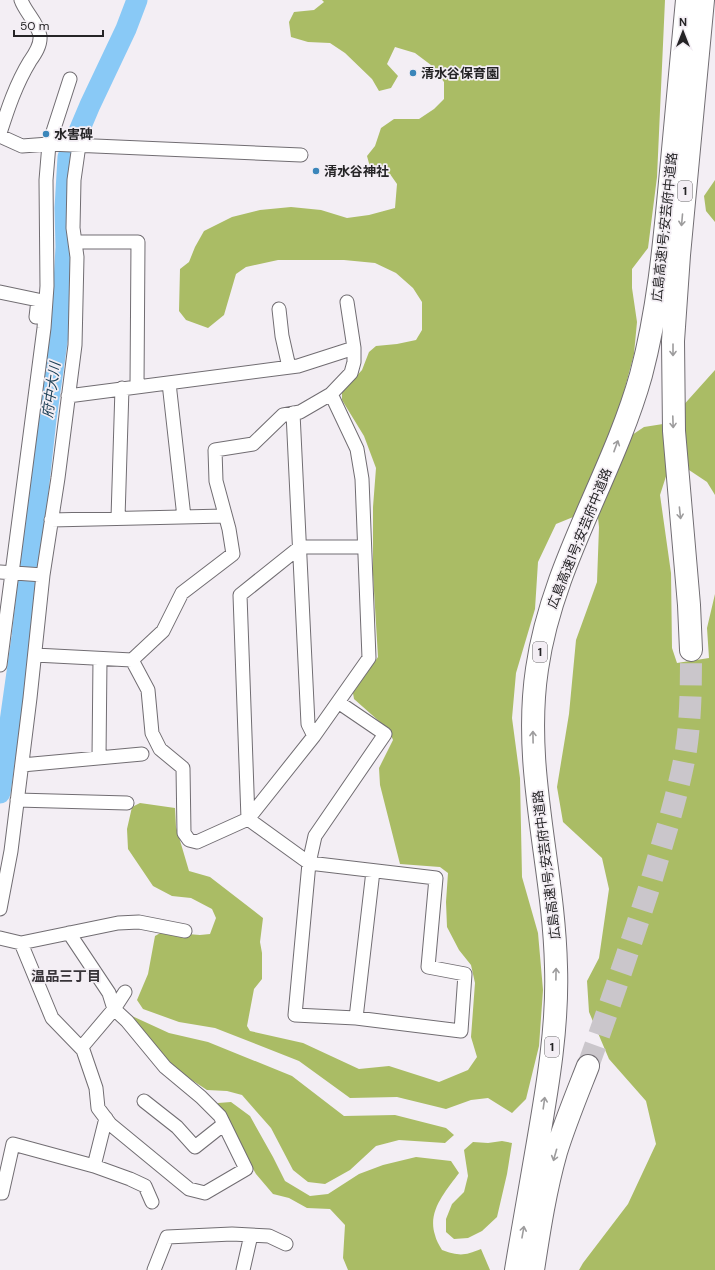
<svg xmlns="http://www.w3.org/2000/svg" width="715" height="1270" viewBox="0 0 715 1270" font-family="'DM Sans','Noto Sans JP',sans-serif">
	<rect width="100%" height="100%" fill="#f3eef4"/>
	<!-- forest -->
	<path fill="#aabc65" d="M322,0H665L657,177L648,248L632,269V288L637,322L634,354L622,399L623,414L583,513L556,524L538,562L535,609L516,673L512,718L520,778L522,877L538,933L543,990L539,1046L526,1099L512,1113L488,1098L471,1100L446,1109L397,1097L350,1098L299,1061L215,1028L179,1022L143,1009L137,1000L148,974L155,936L162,932L200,935L210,934L216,918L212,909L191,898L172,896L153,886L128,849L127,829L132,807L140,803L175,808L176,827L189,871L210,877L263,918L260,942L262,953V979L254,989L247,1026L250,1031L303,1043L359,1069L389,1066L439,1082L468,1070L477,1057L471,1037L475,983L471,965L459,950L447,927L446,902L448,873L440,867L400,864L380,785L379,768L393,740L389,730L354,699L353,693L378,657L373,574V507L376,468L364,436L342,400V392L362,370L369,352L376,346L397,344L416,340L422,330V302L413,288L396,273L375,263L344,260H278L246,267L236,274L224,315L208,328L186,320L179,311L180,269L189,262L195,247L204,231L232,217L260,210L291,207L321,210L347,218L369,215L395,208L397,184L390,174L370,167L367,156L375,146L381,128L394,119H419L434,109L444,99V82L431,65L415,53L395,47L387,64L398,76L391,88L379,91L372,79L345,53L330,43L308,42L291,37L289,22L294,12L314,10L324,2Z
		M715,180V222L706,211L704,196Z
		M715,370V495L707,482L683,466L680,409Z
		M663,424L669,467L660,495L671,573L672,648L677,663L709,658L707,628L715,594V1270H579L583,1263L628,1204L656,1144L646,1101L609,1059L589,1012L587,981L599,958L609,889L602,858L563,822L557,787L569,714L576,640L597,582L599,527L597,508L626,439L644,427Z
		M132,1016L169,1033L208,1042L292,1076L344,1116L395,1115L446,1128L454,1135L445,1143L399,1140L376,1146L350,1170L325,1184L308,1182L293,1170L271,1128L242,1095L227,1091L207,1090L181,1073L165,1059L130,1019Z
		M231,1102L250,1116L273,1157L285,1181L310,1196L328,1194L359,1174L383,1165L416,1157L451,1161L459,1173C446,1191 427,1211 435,1235C436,1240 439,1245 442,1250C459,1256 464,1256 481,1249L490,1270H348L343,1258L345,1225L330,1209L307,1208L289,1198L273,1194L256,1174L218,1108V1103Z
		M502,1141L512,1143L507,1174L497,1217L482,1231L468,1238L454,1239L446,1232V1219L452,1204L464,1192L468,1176L464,1150L473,1142L488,1143Z"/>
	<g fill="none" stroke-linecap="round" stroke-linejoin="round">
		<!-- river -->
		<path stroke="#89c9f6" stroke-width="21" d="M0,793L22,637L46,419L63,300L66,247L65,208L68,157L90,105L126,29L137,0"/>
		<!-- motorway-tunnel -->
		<path stroke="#cac6cb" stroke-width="22" stroke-dasharray="22 11" stroke-linecap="butt" d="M588,1066C610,1005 631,944 651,882C664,838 678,795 686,750C691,717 691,683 691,650"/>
		<!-- minor casing -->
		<g stroke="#716d72" stroke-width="15">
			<path id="minor" d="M0,133C8,108 16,84 30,61C35,54 41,45 40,36C38,23 25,12 21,0
				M0,136L22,146L49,144L301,155
				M75,242H138L137,386
				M0,292L38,300L36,317
				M279,309L282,336L289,367
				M169,383L184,517
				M68,396L298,366L354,348
				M293,413L308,724L314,736
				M118,518L122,388
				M51,520L225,516
				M0,572L43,575
				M35,655L132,660L148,690L152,733L160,749L183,768L184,833L189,840L197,842L248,819L314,736L369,658L362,479L357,449L331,394
				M132,660L163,631L182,593L233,554L229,529L216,481L215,450L253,444L283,415L300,412L331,394L351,373L354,362V348L347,302
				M0,665L44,328L47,286L46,180L49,144L70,79
				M338,702L385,734L315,836L309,863L295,1015L356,1018L461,1031L465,974L428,967L436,878L309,863L248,819L240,595L300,547H364
				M99,757L100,659
				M22,765L142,754
				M17,800L127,803
				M0,909L11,851L30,698L43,575L58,478L75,345L77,257L73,228L74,180L79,145
				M0,938L21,943L118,923L139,922L185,931
				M21,943L52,1018L83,1050L96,1088L98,1108L110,1124L189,1189L205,1193L246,1169L220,1116L201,1097L165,1067L127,1021L114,1009L109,993L69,933
				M356,1018L373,871
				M81,1048L114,1009L125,992
				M144,1101L177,1127L195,1147L224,1124
				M94,1166L106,1118
				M0,1193H2L13,1144L94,1166L130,1179L145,1186L152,1202
				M154,1270L167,1237L232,1234L269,1236L286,1244
				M243,1270L251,1235"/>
		</g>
		<!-- motorway casing -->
		<g stroke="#716d72" stroke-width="24">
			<path id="motorway" d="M691,650L689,605L674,431L673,341L679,255L703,0
				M516,1270C523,1227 531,1184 538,1142C548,1084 558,1025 556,967C554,867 522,769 537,669C552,564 613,475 641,375C658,311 664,247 670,182C676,121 681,61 687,0
				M533,1270C539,1231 545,1191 556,1152C565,1123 577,1094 588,1066"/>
		</g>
		<!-- minor -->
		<use href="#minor" stroke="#fff" stroke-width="13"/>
		<!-- motorway -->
		<use href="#motorway" stroke="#fff" stroke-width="22"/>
	</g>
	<!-- one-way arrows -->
	<defs><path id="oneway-shaft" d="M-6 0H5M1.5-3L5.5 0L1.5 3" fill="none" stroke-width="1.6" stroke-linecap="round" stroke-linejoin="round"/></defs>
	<g stroke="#9d9c9d">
		<use href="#oneway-shaft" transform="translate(682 220) rotate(95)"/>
		<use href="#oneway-shaft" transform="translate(673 350) rotate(90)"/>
		<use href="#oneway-shaft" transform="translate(673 422) rotate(88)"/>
		<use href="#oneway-shaft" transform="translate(616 446) rotate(-70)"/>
		<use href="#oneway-shaft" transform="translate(680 513) rotate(84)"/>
		<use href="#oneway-shaft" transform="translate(533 737) rotate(-91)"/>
		<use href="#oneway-shaft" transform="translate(556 974) rotate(-89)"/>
		<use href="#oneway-shaft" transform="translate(544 1103) rotate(-82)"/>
		<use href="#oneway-shaft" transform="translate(555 1155) rotate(106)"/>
		<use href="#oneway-shaft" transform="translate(523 1232) rotate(-80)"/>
	</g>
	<!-- markers -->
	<g fill="#3b86ba" stroke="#f3eef4" stroke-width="1.5">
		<circle cx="413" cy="73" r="4"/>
		<circle cx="46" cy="134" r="4"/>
		<circle cx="316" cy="171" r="4"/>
	</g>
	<g text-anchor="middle" stroke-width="3.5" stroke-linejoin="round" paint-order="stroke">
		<!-- shield labels -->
		<g fill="#f3eef4" stroke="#636164" stroke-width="1">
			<rect x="678" y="181" width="14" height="20" rx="3"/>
			<rect x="533" y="642" width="14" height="20" rx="3"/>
			<rect x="545" y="1037" width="14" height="20" rx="3"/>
		</g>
		<g font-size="12" font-weight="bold" fill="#252426">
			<text x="685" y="195">1</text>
			<text x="540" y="656">1</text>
			<text x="552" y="1051">1</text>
		</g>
		<!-- poi labels -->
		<g font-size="13" font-weight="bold" fill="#252426" stroke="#f3eef4" text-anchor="start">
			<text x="421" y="78">清水谷保育園</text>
			<text x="54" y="139">水害碑</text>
			<text x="324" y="176">清水谷神社</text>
		</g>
		<!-- street labels -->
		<g font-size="13" fill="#252426" stroke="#f3eef4">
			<text transform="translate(664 227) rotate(-84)" y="5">広島高速1号;安芸府中道路</text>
			<text transform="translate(579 538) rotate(-68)" y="5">広島高速1号;安芸府中道路</text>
			<text transform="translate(546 865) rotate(-97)" y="5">広島高速1号;安芸府中道路</text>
		</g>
		<!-- water labels -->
		<g font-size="14" font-style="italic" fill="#1d4057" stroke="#f3eef4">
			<text transform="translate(51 390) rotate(-82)" y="5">府中大川</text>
		</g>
		<!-- neighbourhood labels -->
		<g font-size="14" font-weight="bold" fill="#383439" stroke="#f3eef4">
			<text x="66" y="981">温品三丁目</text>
		</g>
	</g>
	<!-- north arrow -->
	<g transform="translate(683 32)" stroke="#f3eef4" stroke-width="3" paint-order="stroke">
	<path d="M0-3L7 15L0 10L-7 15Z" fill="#252426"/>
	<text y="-6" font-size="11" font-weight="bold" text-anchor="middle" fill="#252426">N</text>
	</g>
	<!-- scale -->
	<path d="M14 30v6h89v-6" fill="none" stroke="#252426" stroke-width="2"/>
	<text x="20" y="30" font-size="12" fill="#252426" stroke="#f3eef4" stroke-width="3" paint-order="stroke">50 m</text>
</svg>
